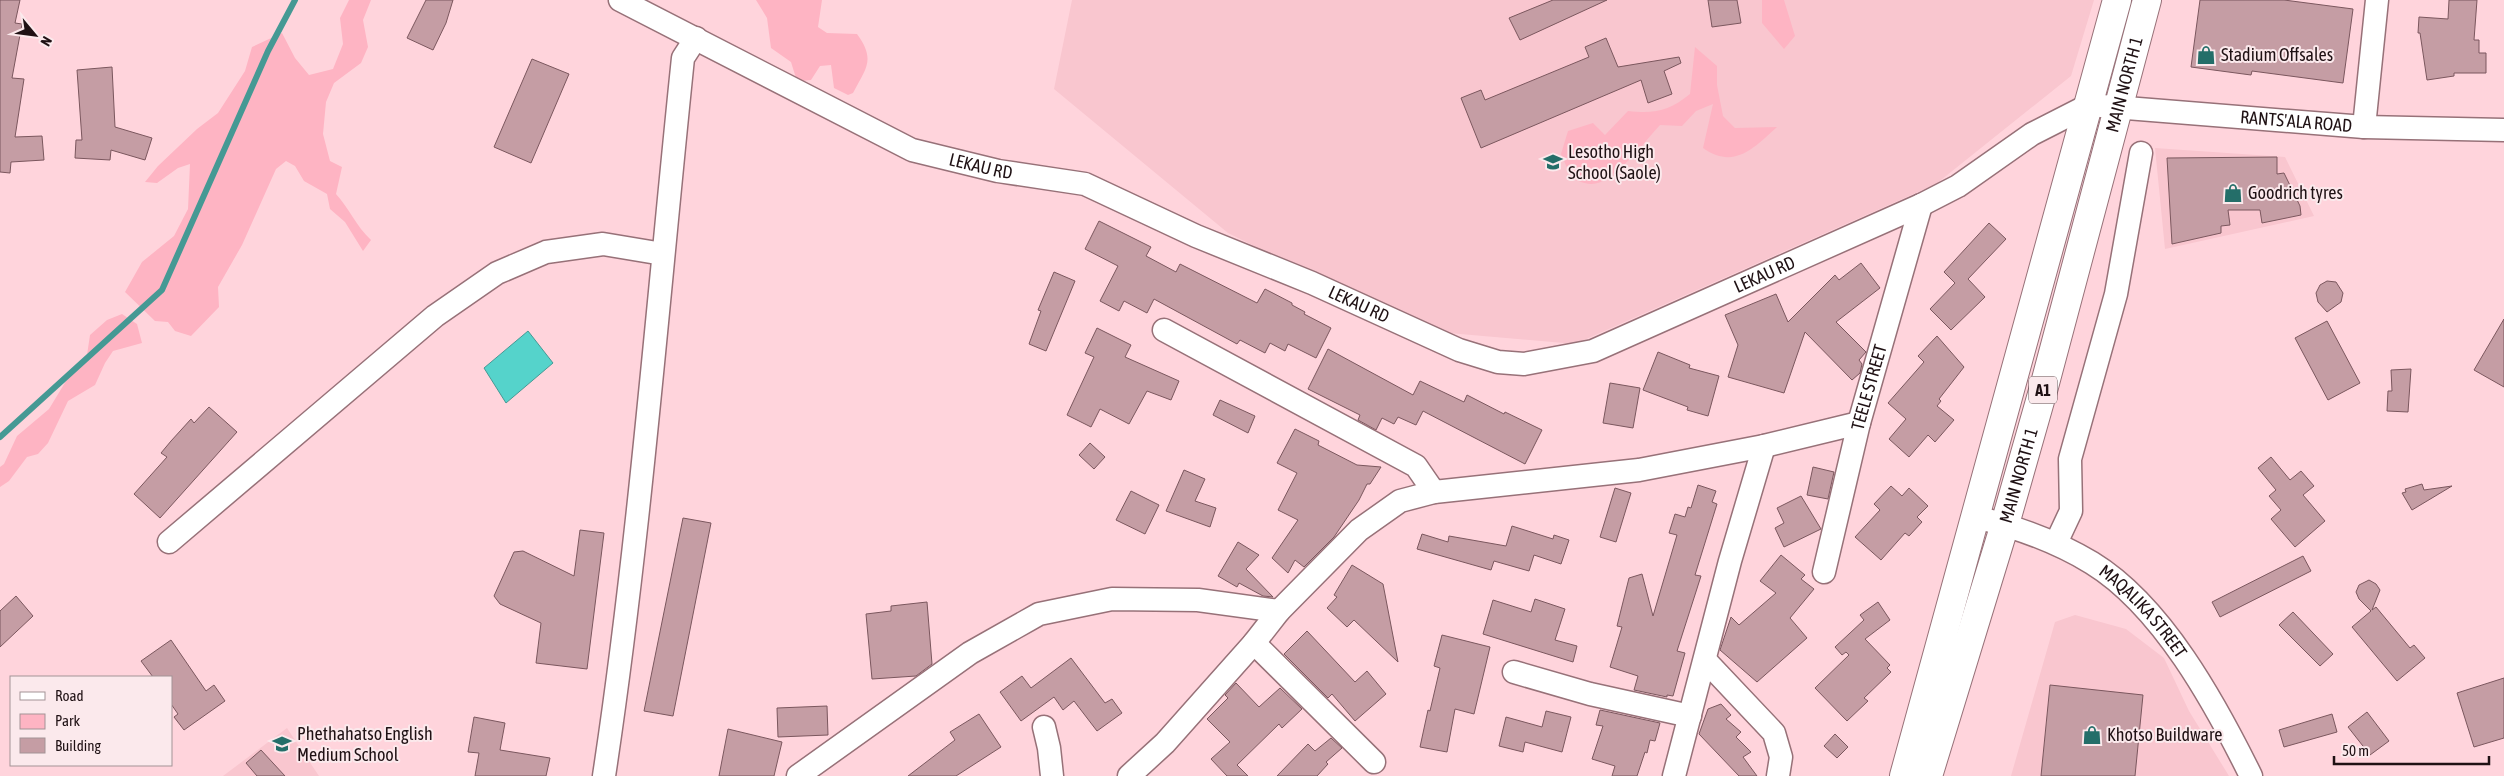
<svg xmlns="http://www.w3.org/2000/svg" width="2504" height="776" viewBox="0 0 2504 776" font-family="'Asap Condensed',sans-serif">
	<rect width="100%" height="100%" fill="#ffd4dc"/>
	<!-- built -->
	<path fill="#f9c6cf" d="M1072,0H2094L2071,76L1936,184L1575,344L1426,331L1228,233L1054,89Z
		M2155,148L2285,157L2314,216L2165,249Z
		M2075,615L2126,629L2164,658L2189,711L2229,776H2011L2055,622Z
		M287,728L319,776H223Z"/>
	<!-- green -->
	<path fill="#feb4c3" d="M349,0H371L363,20L368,47L361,63L334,83L326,102L323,134L330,161L342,167L336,194C349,208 356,226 371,240L363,251L345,222L330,209L327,194L304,181L295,166L286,161L276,169L242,245L218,287L219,307L191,336L175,331L168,322L155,321L125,292L142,262L174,236L188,209L190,164L178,168L157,183L145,182L158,166L197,129L218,113L245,71L252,47L282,33L295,58L309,75L333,69L343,44L340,18Z
		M756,0H822L818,27L827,33L857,34C876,60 866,68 853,93L848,95L834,88L831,65L820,66L811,80L801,81L796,78L791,62L771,48L767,18Z
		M1762,0H1784L1795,36L1784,49L1762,23Z
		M1695,47L1717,66V85L1723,116L1735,128L1777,127C1754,148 1734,170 1703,148L1713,104L1696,111L1682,126L1660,125C1645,141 1612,186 1590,184C1585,184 1577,180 1572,179L1561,154L1568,131L1593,123L1605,135L1628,111C1655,114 1669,111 1690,94Z
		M122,314L137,324L142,343L113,351L105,363L95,385L68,401L48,443L38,454L27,457L9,481L0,487V467L4,464L17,436L49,409L66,381L87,355L90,335L107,320Z"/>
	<!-- water -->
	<path fill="#55d3cb" stroke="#459994" d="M528,331L553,363L506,403L484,368Z"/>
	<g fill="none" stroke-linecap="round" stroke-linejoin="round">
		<!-- stream -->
		<path stroke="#459994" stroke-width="6" d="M0,437L162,290L268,51L295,0"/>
	</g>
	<!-- building -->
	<path fill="#c59da4" stroke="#7b575e" d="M0,0H20L15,23L22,24L12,78L24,79L15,137L42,136L44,160L11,162L10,173L0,172Z
		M426,0H453L446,23L433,50L407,38Z
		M1553,0H1607L1520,40L1509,18Z
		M1708,0H1737L1741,23L1712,27Z
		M2200,0H2284L2353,9L2343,83L2252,71L2251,75L2191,67Z
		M2449,0H2477L2474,40H2479V53H2486V73H2454V76L2427,80L2420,33H2418L2419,17L2448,19Z
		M1606,38L1618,67L1679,57L1681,63L1664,71L1672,94L1648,103L1641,80L1481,148L1461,98L1481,90L1485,100L1589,57L1585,47Z
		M532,59L569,74L531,163L494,147Z
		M112,67L115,127L152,138L145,160L111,150L110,160L75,158L76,140H82L77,70Z
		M2277,157V174L2284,173L2300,206L2301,215L2262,223L2260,210H2228L2230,225L2221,226V233L2172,244L2167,158Z
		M1099,221L1151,247L1146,256L1176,272L1180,264L1257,303L1265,289L1292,303V305L1305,312L1304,314L1331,328L1316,358L1288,344L1285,351L1270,343L1265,353L1240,340L1237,344L1154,299L1147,313L1124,301L1119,311L1100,301L1118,266L1085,249Z
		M1989,223L2006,239L1968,279L1985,297L1951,330L1930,309L1955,283L1944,272Z
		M1861,263L1880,288L1836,322L1866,352L1859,360L1862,364L1860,373L1852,380L1805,332L1784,393L1728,377L1738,345L1725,315L1776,294L1788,322L1835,275L1839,280Z
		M1054,272L1075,281L1046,351L1029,344L1041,311L1038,310Z
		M2327,281L2336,282L2343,293L2341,302L2327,312L2318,302L2316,293L2320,285Z
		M2504,319V387L2474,370Z
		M2327,321L2360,383L2328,400L2295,338Z
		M1097,328L1131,345L1125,357L1179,381L1171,400L1147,391L1129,424L1100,409L1091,427L1067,415L1094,357L1085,353Z
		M1937,336L1964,367L1939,399L1941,401L1937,406L1954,420L1935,442L1928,435L1909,457L1889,439L1906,419L1888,403L1924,362L1918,356Z
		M1328,349L1413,395L1420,381L1464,402L1467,395L1504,414L1505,412L1542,430L1525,464L1423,411L1416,425L1398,417L1394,424L1382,418L1376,430L1358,420L1360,415L1308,389Z
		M1658,352L1690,365L1689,368L1719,376L1708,416L1687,410L1688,407L1643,390Z
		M2411,369L2408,412L2387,411L2388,391H2392L2391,370Z
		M1610,383L1640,388L1633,428L1603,423Z
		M1220,400L1255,416L1248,433L1213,415Z
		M209,407L237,432L160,518L134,494L167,457L161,453L171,441L191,419L194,423Z
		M1295,429L1319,441L1318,445L1357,465L1381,467L1370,484H1367L1359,500L1334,537L1304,567L1295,560L1288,573L1272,558L1298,520L1278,510L1297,473L1277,463Z
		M1090,443L1105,457L1094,469L1079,455Z
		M2271,457L2290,480L2301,471L2314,486L2303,495L2325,521L2295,547L2271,519L2281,510L2269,496L2276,490L2258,468Z
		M1813,467L1834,472L1828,499L1807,495Z
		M1184,470L1205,479L1195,501L1216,508L1210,527L1166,511Z
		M2422,484L2424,490L2452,486L2412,510L2402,493L2406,492L2405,489Z
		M1698,485L1716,491L1712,502L1717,504L1695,575L1701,576L1677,651L1685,653L1673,696L1667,695V697L1634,690L1638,676L1610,667L1622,627L1617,626L1629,578L1642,574L1653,616L1677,535L1669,533L1675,514L1685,517L1688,507L1691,508Z
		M1891,486L1902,496L1909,488L1928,506L1917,517L1922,522L1909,536L1905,533L1881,560L1855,537L1880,510L1874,504Z
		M1615,488L1631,493L1616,542L1600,537Z
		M1131,491L1159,505L1145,534L1116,520Z
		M1801,496L1821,529L1784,547L1775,528L1784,523L1777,508Z
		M683,518L711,523L673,716L644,711Z
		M1512,526L1553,539L1554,535L1569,540L1561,564L1534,555L1529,571L1494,561L1491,570L1417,549L1422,534L1448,542L1449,536L1506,546Z
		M580,530L604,533L587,669L536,663L541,623L500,604L494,596L514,552L523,551L574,576Z
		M1238,542L1259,555L1246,569L1273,597L1263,596L1239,583L1237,587L1218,576Z
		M1781,555L1805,575L1801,579L1814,589L1790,618L1807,638L1757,682L1720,650L1731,617L1739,625L1776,593L1760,581Z
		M2303,556L2311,571L2220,617L2212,602Z
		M1352,565L1383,584L1398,662L1354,620L1347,627L1327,608L1337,597L1334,595Z
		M2369,580L2376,584L2380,590L2372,610L2376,607L2410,648L2414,645L2425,658L2397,681L2352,627L2371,611L2359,599L2356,592L2359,585Z
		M16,596L33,616L0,647V611Z
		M1535,599L1565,609L1555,640L1577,646L1573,662L1483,634L1493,600L1531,612Z
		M927,602L932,664L916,676L872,679L866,614L891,611V606Z
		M1878,602L1890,620L1865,639L1890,665L1887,668L1891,672L1864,698L1868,701L1847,721L1815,688L1849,655L1846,652L1842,655L1835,647L1864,620L1860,615Z
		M2293,612L2333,654L2320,666L2279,625Z
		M1307,631L1355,682L1367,671L1386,694L1355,721L1332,694L1328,698L1284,654Z
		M1442,635L1490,647L1474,714L1455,709L1447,752L1420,747L1428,710L1430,711L1440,668L1434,666Z
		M171,640L206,691L214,685L225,701L184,730L174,717L178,714L171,704V677H153L141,661Z
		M1071,658L1105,703L1112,699L1122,713L1097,731L1074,701L1063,710L1054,697L1021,721L1000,692L1022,676L1031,688Z
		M2504,678V738L2474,747L2457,693Z
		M1236,683L1259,707L1280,688L1302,709L1282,728L1279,724L1237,765L1248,776H1227L1211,759L1230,742L1207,719L1228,698L1225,695Z
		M2050,685L2143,695L2135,776H2041Z
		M1721,704L1731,715L1726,719L1741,732L1736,737L1751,752L1743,757L1757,776H1739L1699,734L1708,709Z
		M827,706L828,735L778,737L777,708Z
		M1600,710L1660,723L1655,741L1650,740L1647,753L1645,752L1637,776H1612L1615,766L1592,759L1603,726L1596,725Z
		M1546,711L1571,717L1562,752L1525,742L1523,752L1499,746L1506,717L1542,727Z
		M2367,712L2389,741L2370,755L2348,727Z
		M979,714L1001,747L956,776H908L955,740L950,732Z
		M2332,714L2337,732L2284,747L2279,730Z
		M474,717L505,723L500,750L550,758L546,776H475L479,753L468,752Z
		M728,729L782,742L774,776H719Z
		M1835,734L1848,747L1837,758L1824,746Z
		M1331,738L1342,748L1326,762L1328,764L1317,776H1277L1308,744L1315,751Z
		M261,750L285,776H257L246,763Z"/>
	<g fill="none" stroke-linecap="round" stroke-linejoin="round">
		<!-- minor casing -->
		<g stroke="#977178" stroke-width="25">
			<g id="minor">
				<path id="s1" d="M620,0L912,150L998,171L1085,184L1196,236L1312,283L1459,350L1498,362L1524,364L1593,351L1921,205L1958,186L2032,134L2089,105L2364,127L2504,130"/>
				<path d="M2364,127L2377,0"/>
				<path d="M1164,330L1416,466L1434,492"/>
				<path id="s2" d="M1976,517C2016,527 2056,541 2092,563C2162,606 2215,703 2251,776"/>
				<path d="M169,542L435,316L497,273L546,252L603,244L663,254"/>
				<path d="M2056,543L2071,511L2070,459L2116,294L2141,153"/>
				<path id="s3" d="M1824,572L1859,423L1921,205"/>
				<path d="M1254,643L1374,762"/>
				<path d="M1705,660L1774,733L1781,757L1778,776"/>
				<path d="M1514,672L1590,694L1690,716"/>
				<path d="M1044,727L1049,748L1052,776"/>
				<path d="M604,776C640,538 658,298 683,58L696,38"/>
				<path d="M798,776L970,653L1039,614L1112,599L1198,600L1279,611"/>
				<path d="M1129,776L1165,743L1254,643L1279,611L1359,530L1400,501L1434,492L1639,470L1764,446L1859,423"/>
				<path d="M1674,776L1730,561L1764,446"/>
			</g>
		</g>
		<!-- major casing -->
		<g stroke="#977178" stroke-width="30">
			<g id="major">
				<path d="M1904,776L2117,0"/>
				<path id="s4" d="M1928,776L2005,524L2044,387L2147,0"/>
			</g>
		</g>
		<!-- minor -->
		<use href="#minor" stroke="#fff" stroke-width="22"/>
		<!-- major -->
		<use href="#major" stroke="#fff" stroke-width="28"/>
	</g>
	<!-- icons -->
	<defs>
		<g id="shop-bare" transform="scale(1.5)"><path d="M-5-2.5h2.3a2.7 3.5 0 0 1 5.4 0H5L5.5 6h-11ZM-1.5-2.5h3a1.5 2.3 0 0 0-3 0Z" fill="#246e69" stroke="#fbe9ec" stroke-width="2.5" paint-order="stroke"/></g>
		<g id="school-bare" transform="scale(1.5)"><path d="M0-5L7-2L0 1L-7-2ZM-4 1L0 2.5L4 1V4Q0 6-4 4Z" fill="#246e69" stroke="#fbe9ec" stroke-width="2.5" paint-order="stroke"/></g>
	</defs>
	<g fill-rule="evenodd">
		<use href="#shop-bare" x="2206" y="55"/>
		<use href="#school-bare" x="1553" y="162"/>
		<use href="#shop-bare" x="2233" y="193"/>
		<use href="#shop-bare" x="2092" y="735"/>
		<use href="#school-bare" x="282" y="744"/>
	</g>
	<g text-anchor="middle" stroke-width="4" stroke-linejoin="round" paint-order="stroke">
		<!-- shield labels -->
		<rect fill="#fbe9ec" stroke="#615255" stroke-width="1" x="2029" y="376.5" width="28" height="27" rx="4"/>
		<g font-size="16" font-weight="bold" fill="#1f1114">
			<text x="2043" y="396">A1</text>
		</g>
		<!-- poi labels -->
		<g font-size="18" fill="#1f1114" stroke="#fbe9ec" text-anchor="start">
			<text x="2221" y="61">Stadium Offsales</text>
			<text x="1568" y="158">Lesotho High<tspan x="1568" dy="21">School (Saole)</tspan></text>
			<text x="2248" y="199">Goodrich tyres</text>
			<text x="297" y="740">Phethahatso English<tspan x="297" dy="21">Medium School</tspan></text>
			<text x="2107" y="741">Khotso Buildware</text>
		</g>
		<!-- street labels -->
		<g font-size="18" fill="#1f1114" stroke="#fbe9ec">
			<text dy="6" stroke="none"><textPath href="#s4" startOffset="719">MAIN NORTH 1</textPath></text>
			<text dy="6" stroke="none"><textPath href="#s1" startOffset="1814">RANTS'ALA ROAD</textPath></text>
			<text dy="6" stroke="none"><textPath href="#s1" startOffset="399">LEKAU RD</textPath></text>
			<text dy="6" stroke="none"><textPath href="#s1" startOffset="1239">LEKAU RD</textPath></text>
			<text dy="6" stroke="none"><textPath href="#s1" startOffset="804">LEKAU RD</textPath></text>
			<text dy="6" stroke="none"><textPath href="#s3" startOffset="190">TEELE STREET</textPath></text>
			<text dy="6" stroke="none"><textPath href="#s4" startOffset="314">MAIN NORTH 1</textPath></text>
			<text dy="6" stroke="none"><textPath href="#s2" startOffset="196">MAQALIKA STREET</textPath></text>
		</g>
	</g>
	<!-- legend -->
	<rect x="10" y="676" width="162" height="90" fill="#fbe9ec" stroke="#a39396"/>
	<rect x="20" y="692" width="25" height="8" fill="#ffffff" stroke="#a39396"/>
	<text x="55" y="701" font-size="15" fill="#1f1114">Road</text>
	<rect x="20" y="714" width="25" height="15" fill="#feb4c3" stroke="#a39396"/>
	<text x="55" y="726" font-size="15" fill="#1f1114">Park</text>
	<rect x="20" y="738" width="25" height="15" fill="#c59da4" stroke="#a39396"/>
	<text x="55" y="751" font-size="15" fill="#1f1114">Building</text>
	<!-- north arrow -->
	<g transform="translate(35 35) rotate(119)" stroke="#fbe9ec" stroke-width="4" paint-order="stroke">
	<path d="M0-4L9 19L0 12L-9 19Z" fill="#1f1114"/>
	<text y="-8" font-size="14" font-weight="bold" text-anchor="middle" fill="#1f1114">N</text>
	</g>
	<!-- scale -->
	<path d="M2334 756v8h155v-8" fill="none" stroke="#1f1114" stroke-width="2.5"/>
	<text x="2342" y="756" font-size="15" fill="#1f1114" stroke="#fbe9ec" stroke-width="4" paint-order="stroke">50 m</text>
</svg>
